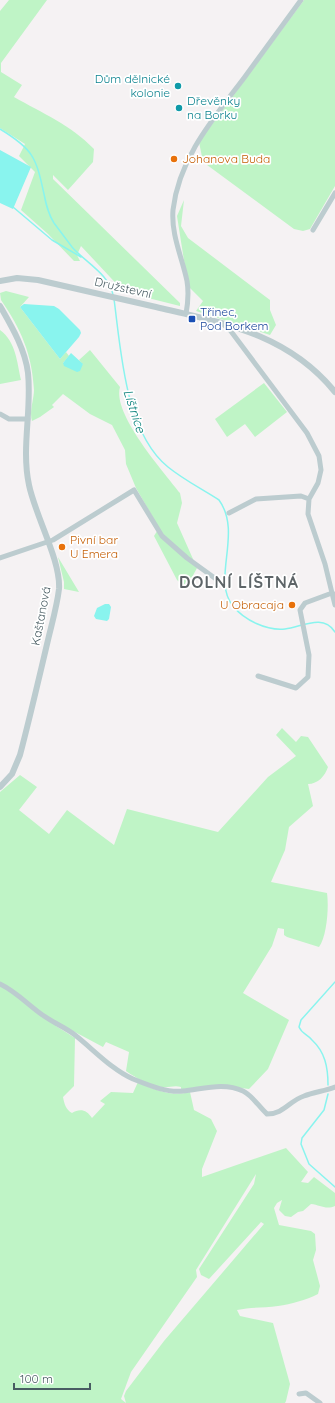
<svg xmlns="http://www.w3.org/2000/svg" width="335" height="1403" viewBox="0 0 335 1403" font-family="Quicksand,sans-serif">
	<rect width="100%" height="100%" fill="#f5f2f3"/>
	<!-- green -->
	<path fill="#bff4c6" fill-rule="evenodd" d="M9,0H47L1,63V72L22,85L14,97C42,113 71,125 94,149L93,162L68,190L53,175V179L180,303V306L124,292L81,246L77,255L80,261H74L48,234L21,210L35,172L19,156L25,144L0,128V11Z
		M304,0H335V186L310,229L303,231L294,229L203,162L199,142Z
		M184,200L181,226L188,238L270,300V310L276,325L270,335L196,311L203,301L188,286L177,216Z
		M6,291L29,297L20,307L60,359L66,352L69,356L63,363L83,365L79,360L90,350L120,387C112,414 164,472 180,493L182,503L177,523L197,568L190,581L187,579L184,586L177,580L154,536L159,528L136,488L126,464L125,450L112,425L90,414L63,394L52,405L54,407L40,417L32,421C29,412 34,399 34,390C32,354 21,329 1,300L0,293Z
		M0,330C16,342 17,362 21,380L0,384Z
		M264,383L287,412L255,437L245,424L227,437L215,419Z
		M58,557L79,592L64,589V582Z
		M282,728L296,742L301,736L308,737L328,767C325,776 318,784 308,784L313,806L289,827L285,850L271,882L327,893C329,907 327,936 319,947L287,937L284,935V929L278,928L272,946L243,993L289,1020L268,1069L249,1089L225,1086L181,1090V1087C174,1085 169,1088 162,1087C150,1086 136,1078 126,1071L129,1052L106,1042L103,1047L60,1024L56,1026L75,1038L74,1086L63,1097C64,1103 66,1110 72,1113C80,1108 87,1110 92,1118L105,1104L100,1101L111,1092L133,1093L138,1082C155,1090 171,1097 190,1092L194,1110L211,1119L217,1131L202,1169V1177L286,1148L308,1172L301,1182L308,1183L314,1177L335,1193V1206C326,1210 320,1205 311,1204L303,1211L298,1212L291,1217L285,1216L279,1210L282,1200L277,1203L274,1208L279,1225L311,1231L315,1234L316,1250L313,1260L320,1286L318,1294C306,1300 291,1304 278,1306C264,1308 251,1307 237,1310L240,1316L273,1323L290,1384L286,1401L285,1403H0V792L20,775L37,787L19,810L49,834L67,810L114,845L127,809L218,832L268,777L296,756L276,735ZM256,1174L254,1184L199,1269L201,1275L209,1279L261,1222L264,1224L164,1341L126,1391L124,1396L126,1403L121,1399L131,1372L197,1277L196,1270Z"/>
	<!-- water -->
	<path fill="#89f4ee" d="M0,150L31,167L13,209L0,203Z
		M24,304L54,306L59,309L80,330L81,333L79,337L60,359L20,307Z
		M71,353L83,364L80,371L77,372L64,366L63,363Z
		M105,604H109L111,607L109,619L107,621L96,619L94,616L97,608Z"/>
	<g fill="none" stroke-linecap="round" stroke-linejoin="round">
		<!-- stream -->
		<path stroke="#89f4ee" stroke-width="1.5" d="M0,129C33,149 36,157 44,194C46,204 48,214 54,223C60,231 66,239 72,247C85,262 110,275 113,295
			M13,207L52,240L81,257
			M114,299C121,351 125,432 168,467C184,480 202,489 219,500C243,533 211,580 233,606C244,620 267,631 285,629C302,627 323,613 335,632
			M328,1085C328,1067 325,1052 312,1040C307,1034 302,1034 299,1027L301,1020L335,982
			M328,1094L324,1110L302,1138L301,1144L309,1164L335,1187"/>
		<!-- minor -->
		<path stroke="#bccccf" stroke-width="5" d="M313,230L335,193
			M186,314C188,303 189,293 187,281C182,257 171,235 173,210C179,158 213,119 244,78C263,52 282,26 301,0
			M223,324L230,330L307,433L319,456L321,470L318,483L309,499L308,514L325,564L332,593L305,603L300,610L309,655L308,677L296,688L258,676
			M0,414L9,419H28
			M229,513L256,499L301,496L309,499
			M0,558L53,540L134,490L162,536L187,558L216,579
			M334,594L332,593L335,605
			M0,984C17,992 29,1006 44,1016C54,1023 66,1028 75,1035C94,1050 111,1069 133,1079C148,1085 167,1093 183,1091C203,1089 224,1082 243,1091C252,1095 259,1107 267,1114C284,1114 289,1101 304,1096C314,1092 325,1091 335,1087
			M299,1394L306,1393L320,1403"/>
		<!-- tertiary -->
		<path stroke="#bccccf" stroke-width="6" d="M0,281L17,278L38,280C77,289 116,298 156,307C224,323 288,334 335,392
			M0,306C12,327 25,349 28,373C32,410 21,448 29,485C35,515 61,561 59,589C57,606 52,623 48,640C39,678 30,717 20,755L12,774L0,787"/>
	</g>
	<!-- markers -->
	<g fill="#0f9aa8" stroke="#fff" stroke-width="1.5">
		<circle cx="178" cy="86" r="4"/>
		<circle cx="179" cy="108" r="4"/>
	</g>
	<g fill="#e8710a" stroke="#fff" stroke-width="1.5">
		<circle cx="174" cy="159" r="4"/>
		<circle cx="62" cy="547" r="4"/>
		<circle cx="292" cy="605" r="4"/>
	</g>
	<rect fill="#1a4fb4" stroke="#fff" stroke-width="1.5" x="188" y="315" width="8" height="8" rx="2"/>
	<g text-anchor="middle" stroke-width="3.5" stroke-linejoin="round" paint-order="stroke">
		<!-- culture labels -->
		<g font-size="12" fill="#0d838f" stroke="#fff" text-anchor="end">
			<text x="170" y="83">Dům dělnické<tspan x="170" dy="14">kolonie</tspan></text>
			<text x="187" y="105" text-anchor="start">Dřevěnky<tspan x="187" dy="14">na Borku</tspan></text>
		</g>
		<!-- food labels -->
		<g font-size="12" fill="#c56008" stroke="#fff" text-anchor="start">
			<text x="182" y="163">Johanova Buda</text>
			<text x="70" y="544">Pivní bar<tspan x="70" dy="14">U Emera</tspan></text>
			<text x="284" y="609" text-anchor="end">U Obracaja</text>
		</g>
		<!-- street labels -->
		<g font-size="12" fill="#485c62" stroke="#fff">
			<text transform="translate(123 288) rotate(13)" y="4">Družstevní</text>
			<text transform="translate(41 616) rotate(-79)" y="4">Kaštanová</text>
		</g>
		<!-- transit labels -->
		<g font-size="12" fill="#164399" stroke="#fff" text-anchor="start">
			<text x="200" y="316">Třinec,<tspan x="200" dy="14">Pod Borkem</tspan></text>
		</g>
		<!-- water labels -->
		<g font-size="13" font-style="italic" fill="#07807a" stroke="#fff">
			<text transform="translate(135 411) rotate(72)" y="5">Líštnice</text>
		</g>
		<!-- district labels -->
		<g font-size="16" font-weight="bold" letter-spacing="1" fill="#5e6568" stroke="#fff">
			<text x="239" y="588">DOLNÍ LÍŠTNÁ</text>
		</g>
	</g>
	<!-- scale -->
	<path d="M14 1383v6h76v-6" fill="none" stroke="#485c62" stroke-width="2"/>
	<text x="20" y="1383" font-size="12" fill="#485c62" stroke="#ffffff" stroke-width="3" paint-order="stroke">100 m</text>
</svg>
